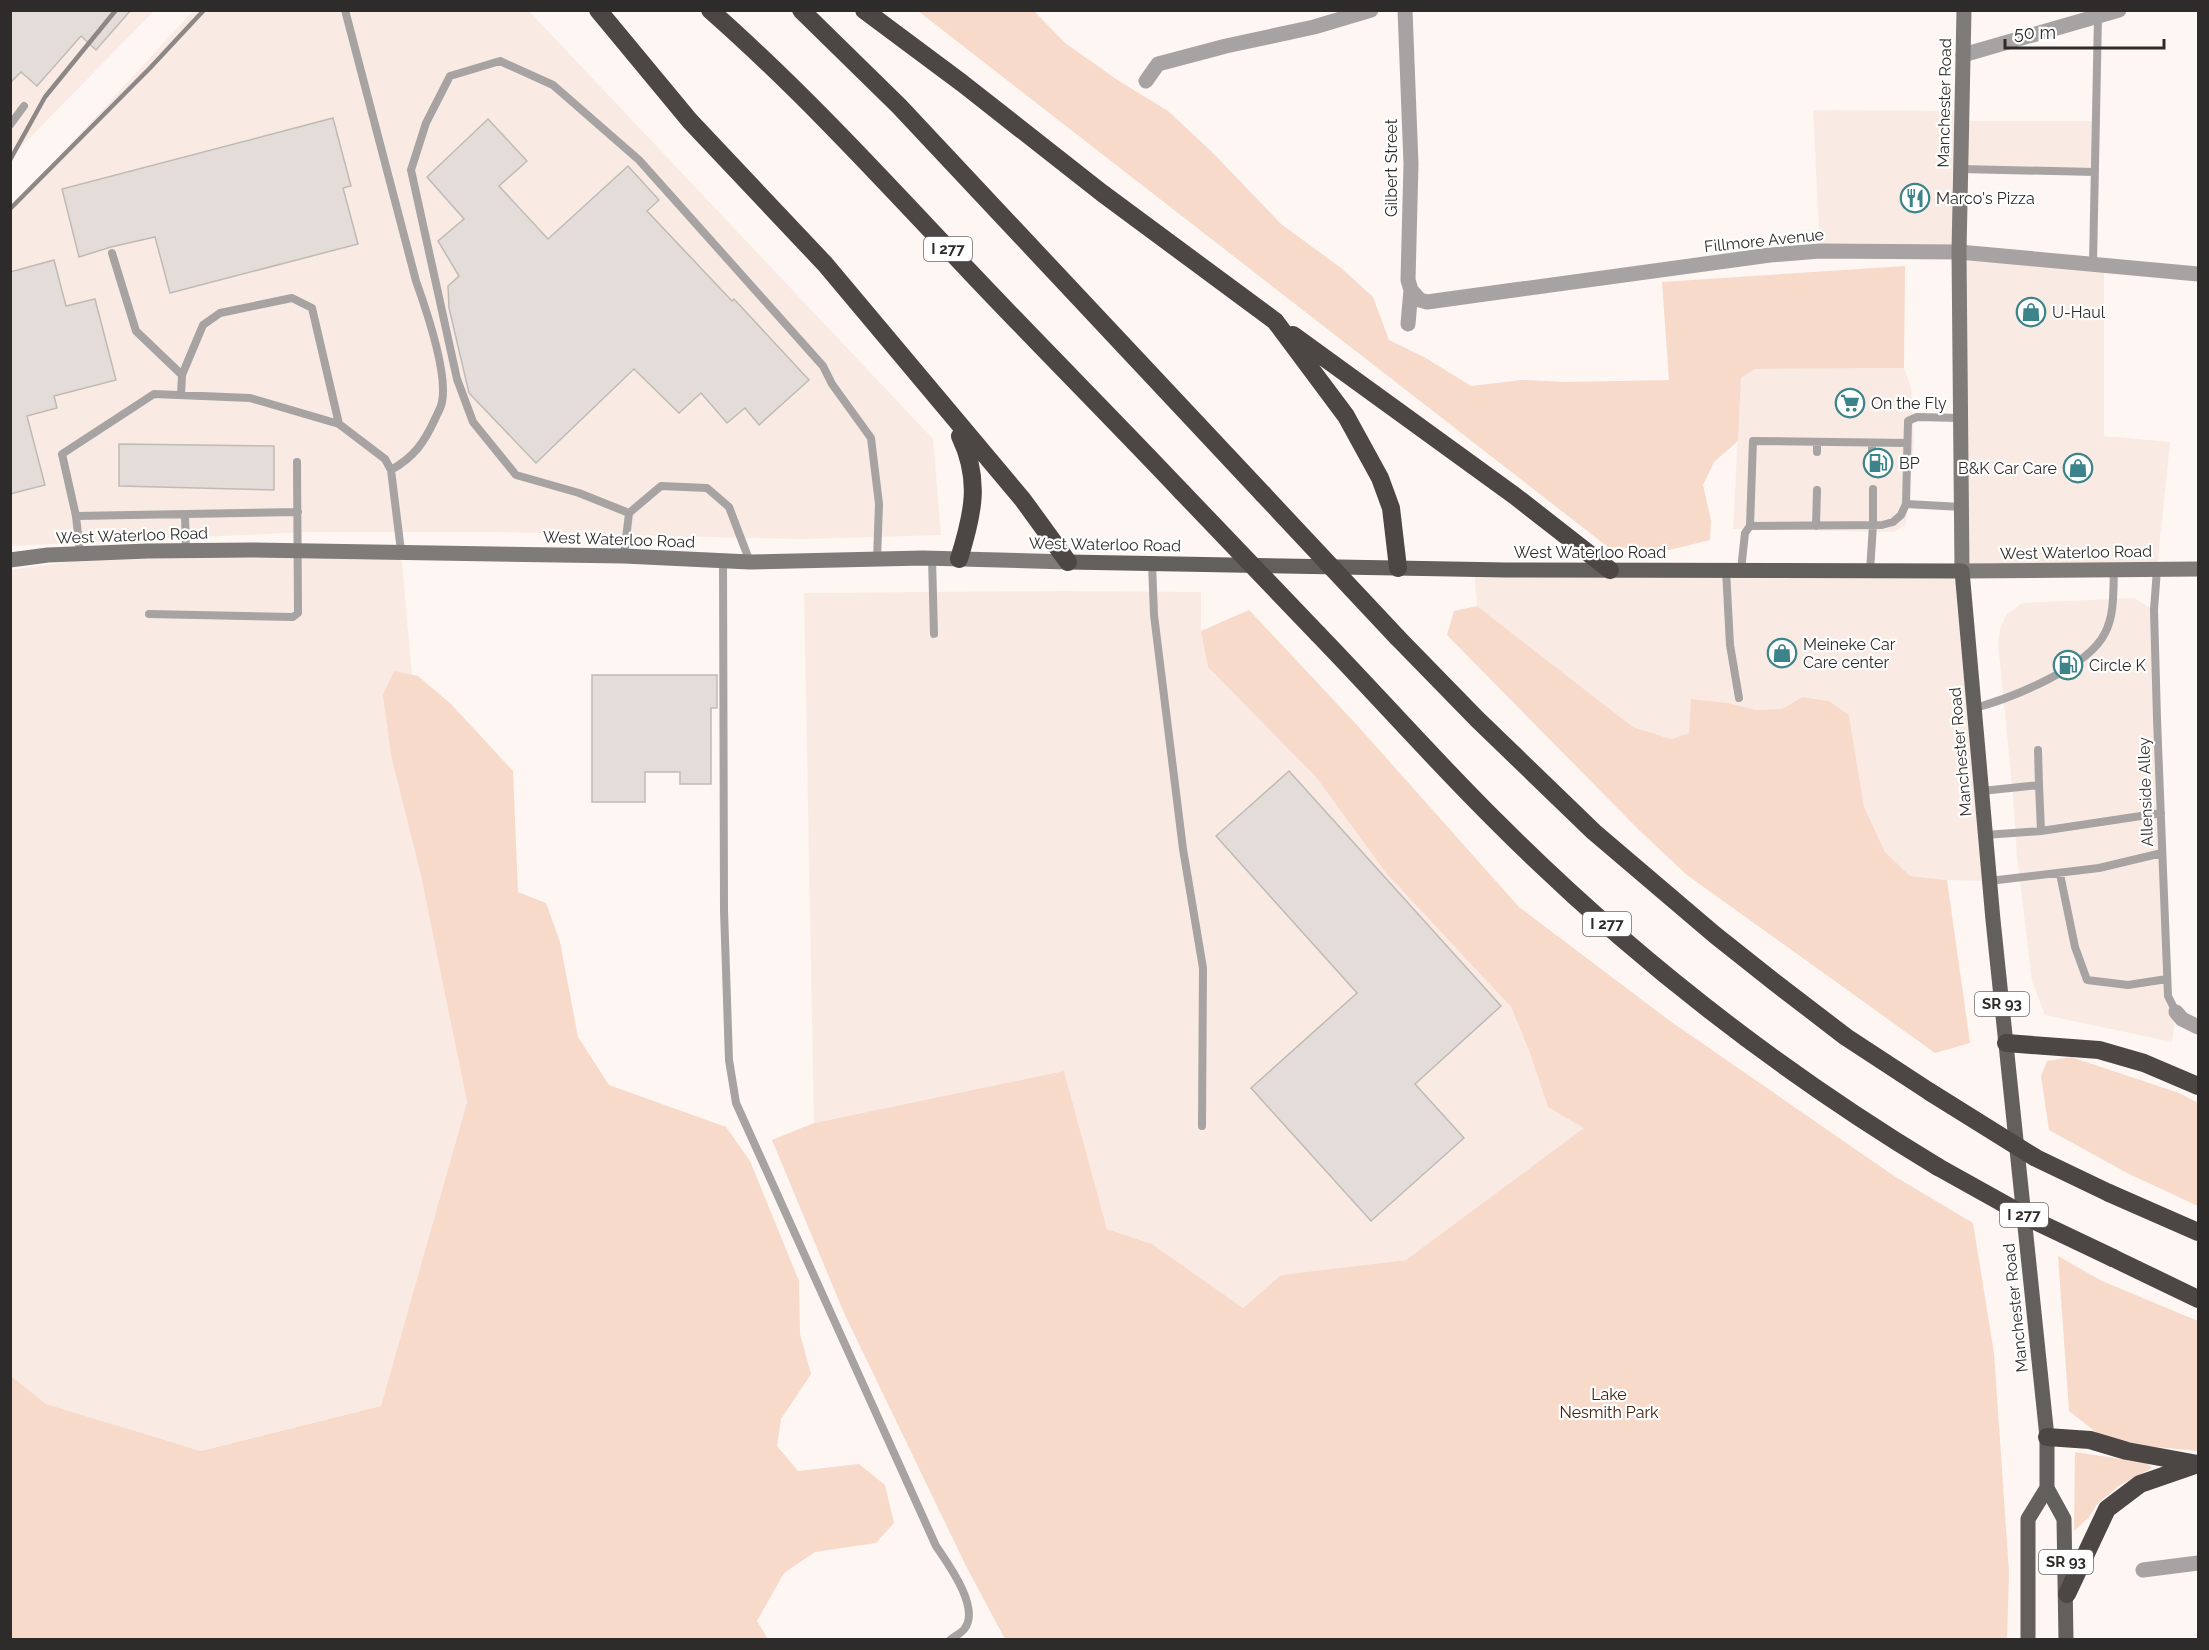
<svg xmlns="http://www.w3.org/2000/svg" width="2209" height="1650" viewBox="0 0 2209 1650" font-family="Raleway,sans-serif">
	<rect width="100%" height="100%" fill="#fdf6f3"/>
	<!-- built -->
	<path fill="#f9ebe3" d="M11,11H154L11,157Z
		M193,11H529L933,439L941,535L802,539L494,532H310L11,546L10,210Z
		M1813,110L1962,111V121H2096L2095,172L1961,169L1959,252L2104,265V436L2170,442L2157,569L1962,571L1989,881L1947,880L1910,876L1885,852L1864,807L1849,715L1829,701L1802,697L1782,709L1756,710L1728,703L1692,699L1689,733L1671,739L1633,727L1477,606L1474,569L1962,571L1959,252L1820,251Z
		M1904,368L1911,387L1914,441L1906,524L1894,532L1733,529L1741,378L1755,369Z
		M154,550L401,551L435,937L467,1102L381,1406L201,1451L46,1404L11,1376L10,570Z
		M1064,591L1201,592V631L1209,667L1316,777L1386,873L1511,1007L1530,1053L1585,1128L1406,1260L1281,1275L1243,1308L1152,1244L1107,1229L1064,1071L814,1123L804,593Z
		M2134,598L2154,610L2168,996L2176,1012L2172,1042L2045,1015L2032,981L2017,856L2013,796L1998,642L2001,626L2007,614L2022,603Z"/>
	<!-- green -->
	<path fill="#f7daca" d="M918,11H1034L1065,43L1119,81L1168,111L1213,153L1281,224L1341,268L1373,297L1389,340L1424,357L1471,386L1522,380L1566,382L1669,380L1662,282L1905,266L1904,368L1755,369L1741,378L1738,441L1714,462L1703,485L1711,520L1710,540L1669,550L1608,547Z
		M1477,606L1633,727L1671,739L1689,733L1691,699L1728,703L1756,710L1782,709L1802,697L1829,701L1849,715L1864,807L1885,852L1910,876L1947,880L1970,1043L1935,1053L1687,875L1639,830L1447,635L1454,611Z
		M1249,610L1356,724L1519,907L1670,1021L1894,1176L1973,1223L1994,1353L2009,1572L2007,1639H1005L966,1566L844,1313L772,1140L814,1123L1064,1071L1107,1229L1152,1244L1243,1308L1281,1275L1406,1260L1584,1128L1548,1107L1530,1053L1511,1007L1386,873L1316,777L1208,667L1201,631Z
		M394,671L418,676L451,704L513,771L518,892L546,903L560,942L578,1037L609,1085L726,1127L750,1161L799,1281L800,1334L811,1374L781,1419L777,1446L798,1471L859,1464L885,1485L894,1523L876,1543L815,1552L784,1573L757,1621L768,1639H11V1376L46,1404L201,1451L381,1406L467,1102L421,875L391,755L383,695Z
		M2071,1057L2179,1093L2198,1103V1206L2129,1174L2049,1130L2041,1076L2047,1061Z
		M2058,1256L2102,1281L2198,1321V1451L2147,1446L2101,1436L2069,1411Z
		M2075,1452L2147,1463L2152,1468L2120,1485L2098,1503L2089,1517L2074,1531Z"/>
	<!-- building -->
	<path fill="#e3dcd9" stroke="#c0bab6" stroke-width="1.5" d="M10,10H131L96,50L81,36L37,86L21,72L10,83Z
		M333,118L351,186L343,188L358,244L170,293L155,237L111,247L79,257L62,189Z
		M488,119L527,161L499,186L548,239L628,166L659,200L647,211L732,301L734,299L809,380L759,425L745,408L727,423L701,393L679,413L634,369L536,463L469,393L449,308L448,286L459,276L438,241L464,219L427,177Z
		M54,260L66,306L95,299L116,380L54,396L57,408L27,416L45,485L10,494V272Z
		M119,444L274,446V490L119,486Z
		M592,675H717V708H711V784H680V772H645V802H592Z
		M1289,771L1501,1006L1415,1084L1464,1138L1371,1221L1251,1088L1357,993L1216,836Z"/>
	<g fill="none" stroke-linecap="round" stroke-linejoin="round">
		<!-- lane -->
		<path stroke="#a6a3a2" stroke-width="8" d="M345,10L416,281C426,309 448,373 442,402C441,408 437,414 435,419C424,443 414,457 391,470
			M10,125L24,106
			M1961,169L2095,172
			M112,253L136,331L182,375
			M2093,264L2098,16
			M181,395L182,375L203,325L220,313L292,298L312,308L339,424
			M1872,443V453
			M1817,452V442
			M1906,504L1962,507
			M629,513L579,493L516,475L473,422L457,379L411,170L426,123L450,76L500,61L553,85L639,160L823,366L832,384L871,438L879,504L877,559
			M185,515L186,551
			M76,516L62,454L154,394L250,398L339,424L385,459L391,470L401,551
			M1750,526L1753,441L1907,443
			M1816,526L1817,490
			M80,554L76,516L298,512
			M624,556L629,513L661,486L707,488L729,507L750,562
			M932,558L934,634
			M723,560L724,910L729,1060L736,1103L936,1546C948,1564 980,1607 965,1628C962,1633 955,1636 950,1640
			M1152,563L1154,615L1183,849L1203,968L1202,1126
			M2157,569L2154,610L2157,719L2168,996L2176,1012
			M1726,570L1730,645L1739,698
			M1741,570L1745,533L1750,526L1882,525L1893,522L1901,515L1906,504L1908,421L1917,417L1961,418
			M1870,571L1873,525V489
			M149,614L293,617L298,613L297,462
			M1975,708C2011,698 2088,668 2105,633C2115,614 2113,590 2114,569
			M2039,785L2041,831
			M1982,791L2039,785L2038,750
			M1985,835L2041,831L2161,813
			M2060,874L2075,947L2087,980L2128,985L2167,979
			M1989,881L2099,868L2162,853"/>
		<!-- street -->
		<path stroke="#a6a3a2" stroke-width="15" d="M1405,10L1411,164L1408,280L1411,290L1408,324
			M1963,55L2119,10
			M1146,81L1158,64L1226,46L1314,27L1371,10
			M1411,290L1420,300L1427,302L1770,255L1820,251L1959,252L2198,274
			M2176,1012L2182,1019L2198,1027
			M2143,1570L2198,1563"/>
		<!-- secondary -->
		<path stroke="#7f7b79" stroke-width="15" d="M1964,10L1959,252L1962,571L2198,569
			M10,560L48,555L148,551L252,550L624,556L750,562L923,558L1068,562"/>
		<!-- primary -->
		<path stroke="#635f5c" stroke-width="15" d="M1068,562L1506,570L1962,571L1993,920L2047,1437V1488L2064,1519L2066,1640
			M2028,1640V1519L2047,1488"/>
		<!-- highway -->
		<path stroke="#4c4744" stroke-width="18" d="M598,10L690,121L825,264L1023,500L1068,562
			M710,10C803,92 886,183 970,272C1040,346 1112,418 1182,492
			M801,10L899,106L1263,494
			M864,10L962,83L1102,193L1275,321L1346,416L1380,478L1391,508L1398,568
			M1293,335L1515,496L1610,570
			M959,559C973,514 981,480 960,436
			M1318,634C1379,697 1437,763 1499,824C1630,955 1779,1071 1938,1167
			M1397,637L1477,719L1594,832L1715,935L1773,981L1846,1037L1930,1092
			M2006,1043L2099,1050L2144,1063L2198,1086
			M2109,1193L2198,1232
			M2113,1258L2198,1299
			M2047,1437L2090,1440L2127,1451L2198,1464
			M2067,1594L2107,1509L2140,1484L2198,1464"/>
		<!-- rail -->
		<path stroke="#8d8886" stroke-width="4.5" d="M10,160L45,97L116,10
			M10,209L150,68L204,10"/>
		<!-- highway-bridge -->
		<path stroke="#4c4744" stroke-width="18" d="M1182,492L1318,634
			M1263,494L1397,637
			M1930,1092L2036,1158L2109,1193
			M1938,1167L2033,1220L2113,1258"/>
	</g>
	<!-- icons -->
	<defs>
		<g id="restaurant-ring" transform="scale(1.5)"><circle r="9.5" fill="#fff" stroke="#3c8489" stroke-width="1.5"/><path d="M-5-6h1v4h1v-4h1v4h1v-4h1v5L-1.5 .5V6h-2V.5L-5-1ZM5-6V6H3V1.5H1.5Q1.5-4 5-6Z" fill="#3c8489"/></g>
		<g id="shop-ring" transform="scale(1.5)"><circle r="9.5" fill="#fff" stroke="#3c8489" stroke-width="1.5"/><path d="M-5-2.5h2.3a2.7 3.5 0 0 1 5.4 0H5L5.5 6h-11ZM-1.5-2.5h3a1.5 2.3 0 0 0-3 0Z" fill="#3c8489"/></g>
		<g id="supermarket-ring" transform="scale(1.5)"><circle r="9.5" fill="#fff" stroke="#3c8489" stroke-width="1.5"/><path d="M-6-5.5h2.5l.6 2H6L4.5 2H-2.5L-4.4-4H-6ZM-1.5 3.2a1.3 1.3 0 1 0 .1 0ZM3 3.2a1.3 1.3 0 1 0 .1 0Z" fill="#3c8489"/></g>
		<g id="fuel-ring" transform="scale(1.5)"><circle r="9.5" fill="#fff" stroke="#3c8489" stroke-width="1.5"/><path d="M-5.5-6h7V0h2V4h1.3V-2.5L3-4.5l.8-.8L6-3V5H2.5V1h-1V6h-7ZM-4.2-4.7v3.2H.2V-4.7Z" fill="#3c8489"/></g>
	</defs>
	<g fill-rule="evenodd">
		<use href="#restaurant-ring" x="1915" y="198"/>
		<use href="#shop-ring" x="2031" y="312"/>
		<use href="#supermarket-ring" x="1850" y="403"/>
		<use href="#fuel-ring" x="1878" y="463"/>
		<use href="#shop-ring" x="2078" y="468"/>
		<use href="#shop-ring" x="1782" y="653"/>
		<use href="#fuel-ring" x="2068" y="665"/>
	</g>
	<g text-anchor="middle" stroke-width="4.5" stroke-linejoin="round" paint-order="stroke">
		<!-- shield labels -->
		<g fill="#fff" stroke="#6d6b6a" stroke-width="1.5">
			<rect x="924" y="237" width="48" height="24" rx="4.5"/>
			<rect x="1583" y="912" width="48" height="24" rx="4.5"/>
			<rect x="1975" y="992" width="54" height="24" rx="4.5"/>
			<rect x="2000" y="1203" width="48" height="24" rx="4.5"/>
			<rect x="2039" y="1550" width="54" height="24" rx="4.5"/>
		</g>
		<g font-size="15" font-weight="bold" fill="#2e2c2a">
			<text x="948" y="254">I 277</text>
			<text x="1607" y="929">I 277</text>
			<text x="2002" y="1009">SR 93</text>
			<text x="2024" y="1220">I 277</text>
			<text x="2066" y="1567">SR 93</text>
		</g>
		<!-- street labels -->
		<g font-size="16" fill="#2e2c2a" stroke="#fff">
			<text transform="translate(1944 103) rotate(-89)" y="6">Manchester Road</text>
			<text transform="translate(1391 168) rotate(-90)" y="6">Gilbert Street</text>
			<text transform="translate(1764 240) rotate(-6)" y="6">Fillmore Avenue</text>
			<text transform="translate(132 535) rotate(-2)" y="6">West Waterloo Road</text>
			<text transform="translate(619 539) rotate(2)" y="6">West Waterloo Road</text>
			<text transform="translate(1105 544) rotate(1)" y="6">West Waterloo Road</text>
			<text x="1590" y="558">West Waterloo Road</text>
			<text transform="translate(2076 552) rotate(-1)" y="6">West Waterloo Road</text>
			<text transform="translate(1960 752) rotate(-95)" y="6">Manchester Road</text>
			<text transform="translate(2145 792) rotate(-92)" y="6">Allenside Alley</text>
			<text transform="translate(2015 1308) rotate(-96)" y="6">Manchester Road</text>
		</g>
		<!-- poi labels -->
		<g font-size="16" fill="#2e2c2a" stroke="#fff" text-anchor="start">
			<text x="1936" y="204">Marco's Pizza</text>
			<text x="2052" y="318">U-Haul</text>
			<text x="1871" y="409">On the Fly</text>
			<text x="1899" y="469">BP</text>
			<text x="2057" y="474" text-anchor="end">B&amp;K Car Care</text>
			<text x="1803" y="650">Meineke Car<tspan x="1803" dy="18">Care center</tspan></text>
			<text x="2089" y="671">Circle K</text>
		</g>
		<!-- park labels -->
		<g font-size="16" fill="#43210b" stroke="#fff">
			<text x="1609" y="1400">Lake<tspan x="1609" dy="18">Nesmith Park</tspan></text>
		</g>
	</g>
	<!-- border -->
	<rect width="2209" height="1650" fill="none" stroke="#2e2c2a" stroke-width="24"/>
	<!-- scale -->
	<path d="M2005 39v9h159v-9" fill="none" stroke="#2e2c2a" stroke-width="3"/>
	<text x="2014" y="39" font-size="18" fill="#2e2c2a" stroke="#ffffff" stroke-width="4.5" paint-order="stroke">50 m</text>
</svg>
